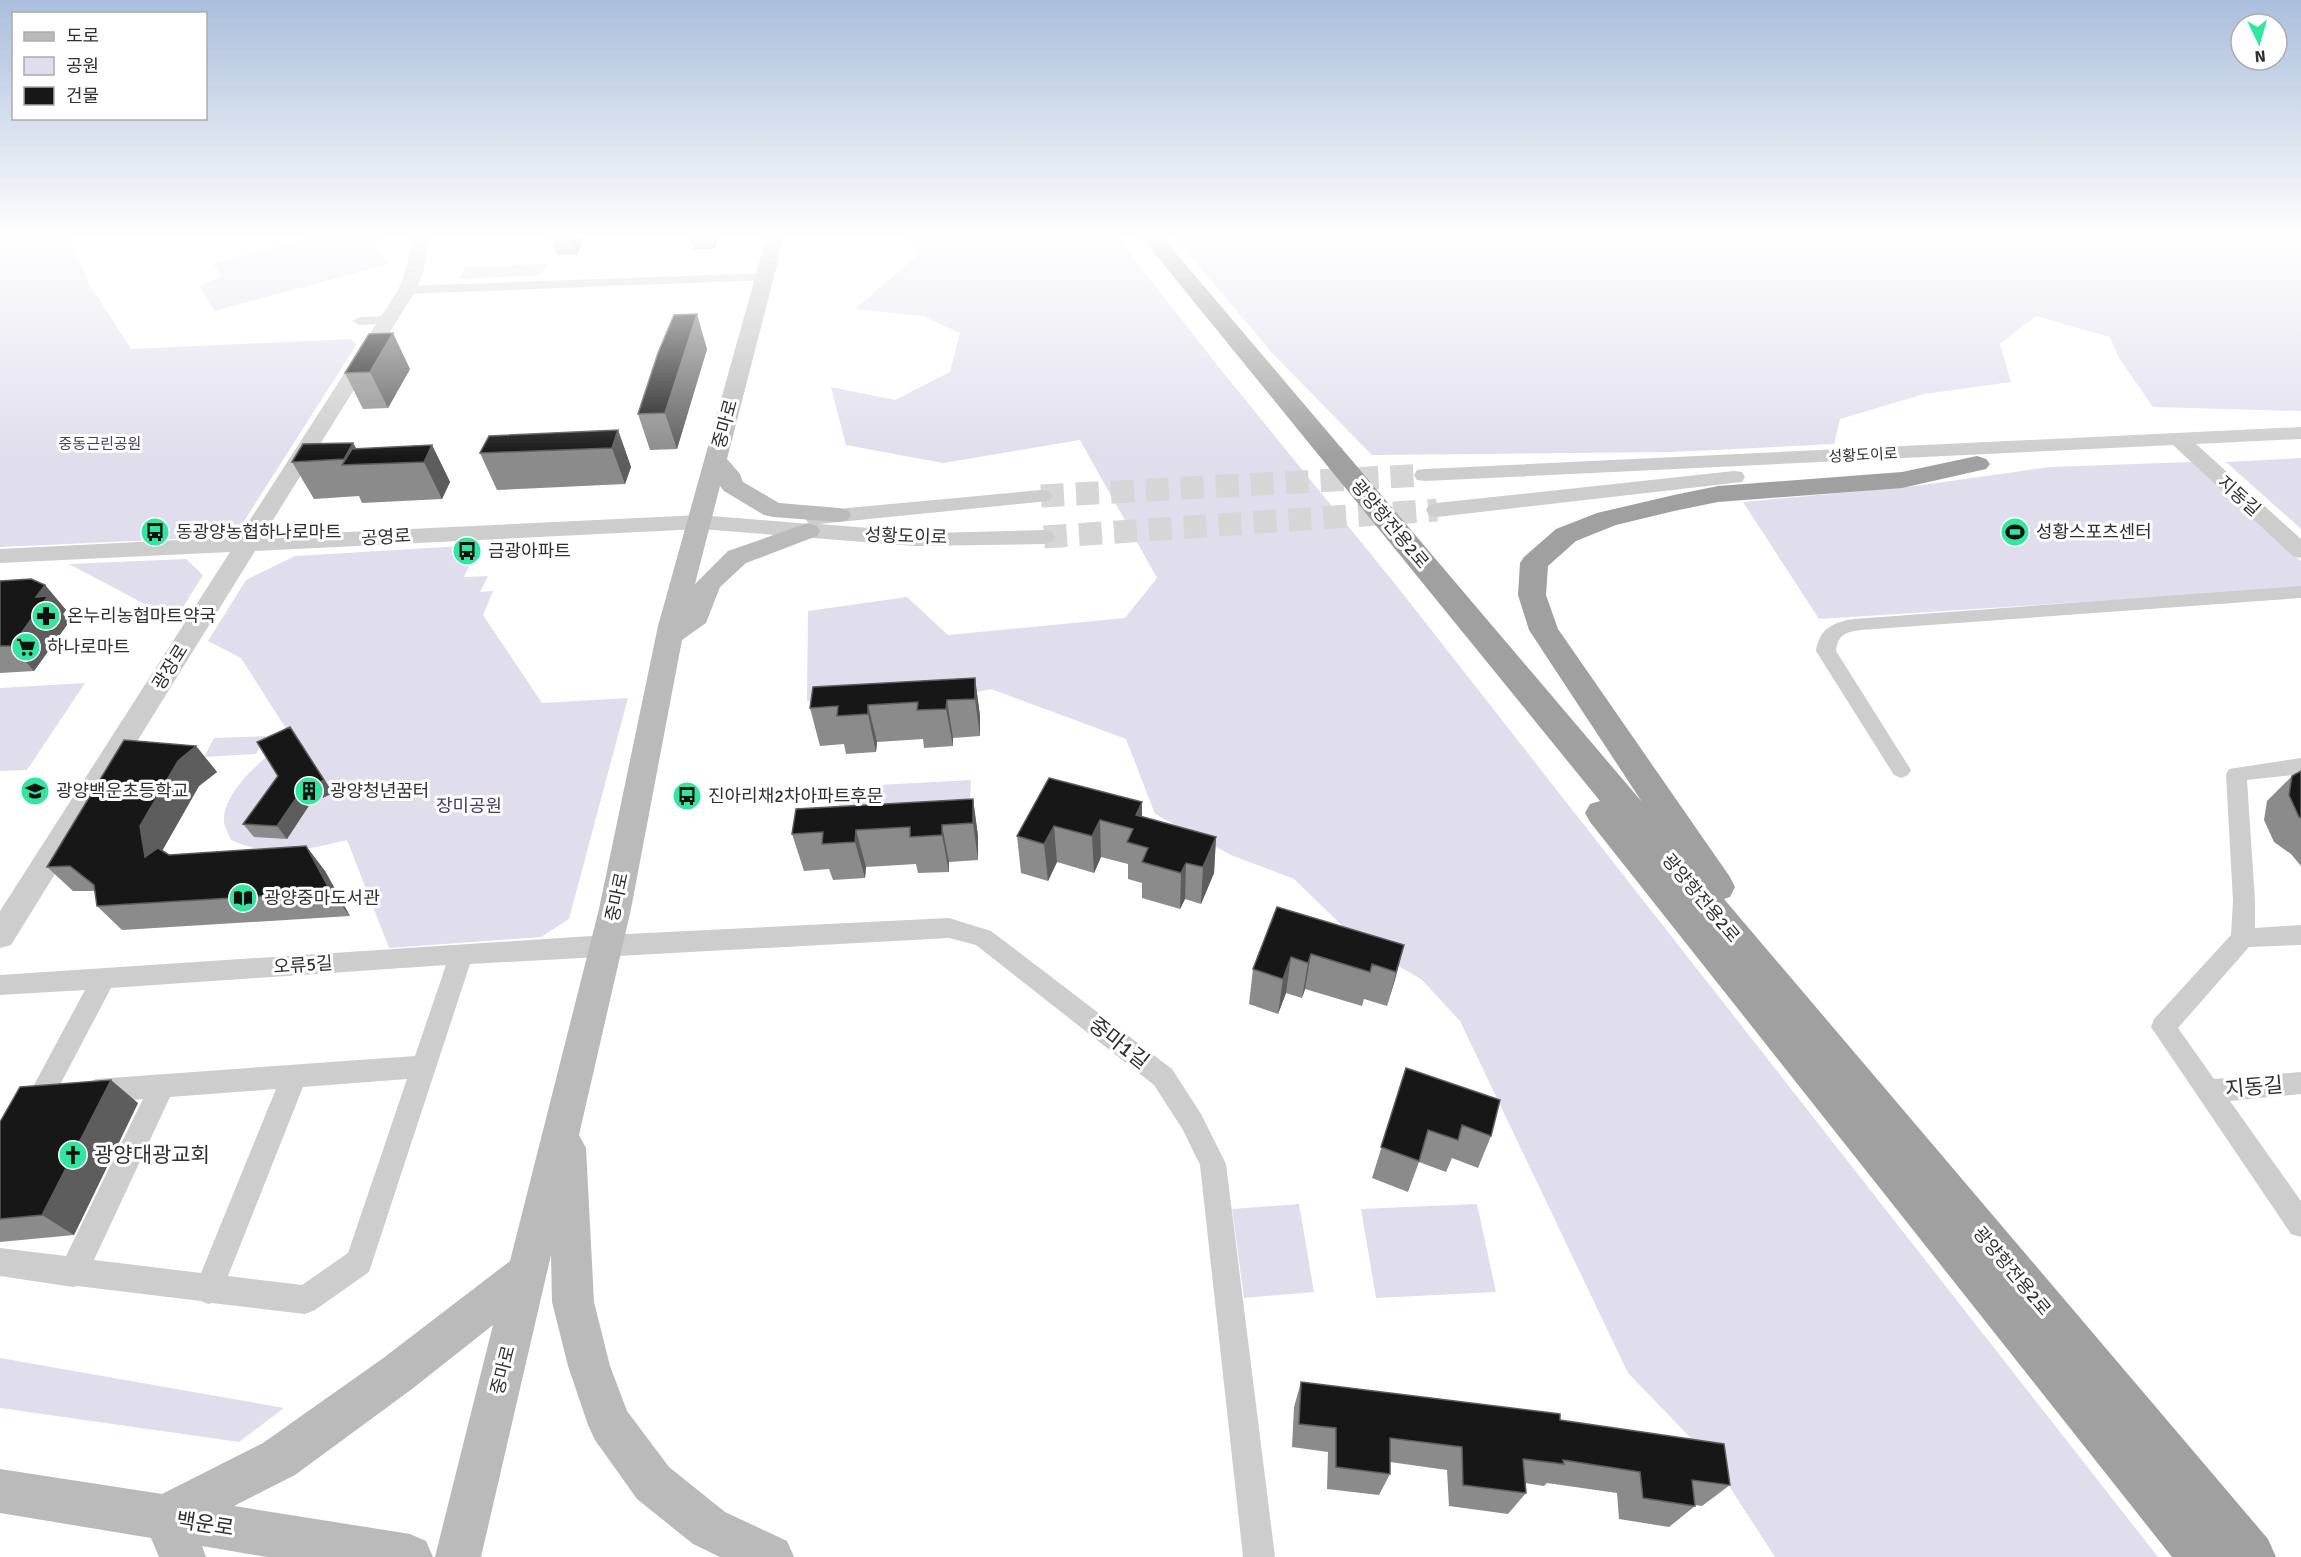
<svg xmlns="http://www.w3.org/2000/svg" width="2301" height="1557" viewBox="0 0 2301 1557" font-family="Signika,'Noto Sans KR',sans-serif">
	<rect width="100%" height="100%" fill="#fff"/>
	<!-- green -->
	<path fill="#e0deed" d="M0,238H70L89,283L131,349L351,339L357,344L241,526L222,537L0,547Z
		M308,238H383L374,243L389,264L214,311L200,286L221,276L213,263Z
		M907,238H1118L1217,365L1396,585L2158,1557H1775L1712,1460L1628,1373L1460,1021L1421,979L1362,945L1294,879L1231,855L1155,814L1126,739L991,689L934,701H807L808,611L907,597L948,635L1125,618L1157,578L1080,440L943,463L846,445L831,387L895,400L950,372L960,333L923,316L855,309L920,253Z
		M1175,238H2301V411L2153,407L2119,358L2110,337L2036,316L2000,344L2011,382L1924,394L1840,419L1834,444L1672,452L1372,455L1273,354Z
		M547,264L541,275L458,279L465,267Z
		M2301,458V529L2226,462Z
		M2192,462L2301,561V588L1819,619L1743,502L1915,486L2050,467Z
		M479,545L464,577L488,576L480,592L493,591L483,615L542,703L628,698L569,919L541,937L389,948L347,840C305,850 272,859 231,840C229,835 225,828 224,822C222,790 268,754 292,738L241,658L208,641L246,580L295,556Z
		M186,559L203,575L175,620L69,564Z
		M85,683L27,770L0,771V688Z
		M266,736L256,754L204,757L214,738Z
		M971,780L969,825L836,831L841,787Z
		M1299,1204L1314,1292L1244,1298L1232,1209Z
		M1477,1204L1496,1292L1376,1298L1361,1209Z
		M0,1358L284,1408L239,1442L0,1408Z"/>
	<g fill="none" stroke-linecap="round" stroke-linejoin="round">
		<!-- tertiary-tunnel -->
		<path stroke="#d6d6d6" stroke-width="23" stroke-dasharray="23 12" stroke-linecap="butt" d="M1041,496L1425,475
			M1044,537L1437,510"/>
		<!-- minor -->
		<path fill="#cdcdcd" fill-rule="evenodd" d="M764,273L769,274L771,277L769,280L407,294L400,290L407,286Z
			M389,316L394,317L396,320L394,323L359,325L352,321L359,317Z
			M2301,586V598L1861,630C1846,632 1838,634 1836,651L1911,770L1908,775L1901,778L1894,775L1816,651C1819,629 1833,622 1854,619Z
			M2301,758V774L2247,780L2255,901V928L2301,925V945L2249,947L2178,1028L2214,1079L2301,1072V1094L2230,1101L2301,1201V1237L2291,1234L2151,1027L2154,1019L2231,935L2233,901L2226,774L2229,769Z
			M949,918L991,931L1172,1069L1201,1114L1226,1164L1275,1557H1243L1200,1165L1183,1130L1154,1085L976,945L949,938L470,964L369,1272L315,1310L305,1314L212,1303L208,1304L201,1301L77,1286L73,1287L0,1276V1248L66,1256L143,1099L96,1103L87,1099L83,1091L87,1083L96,1079L415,1056L446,965L111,988L43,1117L34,1121L25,1117L21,1109L85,990L0,995V975L606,935ZM407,1079L348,1253L302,1285L228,1276L303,1087ZM276,1089L201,1273L94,1260L170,1097Z"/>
		<!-- tertiary -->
		<path fill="#cdcdcd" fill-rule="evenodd" d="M412,238H428L424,270L416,290L263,536L700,515L810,524L804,518L807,513L815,511L1041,490L1049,491L1052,496L1049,501L819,524L931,533L1044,530L1052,532L1055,537L1052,542L1044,544L915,546L700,529L255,551L11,945L0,948V911L230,552L0,563V549L239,537L398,290L406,270Z
			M2301,427V439L2196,444L2301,539V558L2293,556L2173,445L1425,481L1417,480L1414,475L1417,470L1425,469Z
			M1734,471L1742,472L1745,477L1742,482L1437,517L1429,515L1426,510L1429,505L1437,503Z"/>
		<!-- secondary -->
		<path fill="#bababa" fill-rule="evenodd" d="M766,238H784L727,459L740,474L743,482L779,503L839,508L848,510L851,515L848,520L839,522L773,517L764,515L724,491L720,486L695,584L728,551L808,523L817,526L820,531L817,536L746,563L720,587L706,623L682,640L631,909L579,1135L586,1148L594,1302L610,1366L627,1411L669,1467L725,1512L787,1541L794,1557H720L693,1544L637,1499L595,1440L588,1425L568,1366L552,1302L551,1255L481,1557H435L493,1325L412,1389L295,1475L234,1506L410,1534L426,1541L433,1557H267L202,1546L206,1557H159L151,1538L0,1513V1469L162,1494L263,1443L382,1359L510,1261L599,909L658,626Z"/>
		<!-- trunk -->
		<path fill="#a0a0a0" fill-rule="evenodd" d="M1142,238H1163L1642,802L1529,630L1518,595L1520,563L1524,557L1556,529L1597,513L1674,495L1718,486L1902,472L1977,456L1986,459L1990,464L1986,469L1902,488L1718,502L1674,511L1616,525L1576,541L1548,566L1546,595L1558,629L1730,877L1735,887L1730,897L1724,899L2268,1539L2276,1557H2172L1590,822L1585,813L1590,804L1600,801Z"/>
	</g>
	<!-- wall -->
	<path fill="#8b8b8b" d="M551,238H584L577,255H557Z
		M689,238H718L714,249L693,250Z
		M707,349L677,449L650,450L638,414Z
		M410,369L388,408L363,409L345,373Z
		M618,430L631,467L625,484L497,490L480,453Z
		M353,443L357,449L432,445L450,482L442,499L362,503L359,496L314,499L292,462Z
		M0,581L45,585L66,610L63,614L69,622L34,671L0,673Z
		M975,678L980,716V736L953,738V746L924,748L923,739L877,742L876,752L846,754L844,744L820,746L810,708Z
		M299,740L333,793L310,804L287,839L254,837L243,824L278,776Z
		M196,746L217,772L199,786L162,851L169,855L306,846L325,871L350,916L122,930L97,906L95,891H73L47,867Z
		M2301,771V866L2291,854L2274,842L2264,820L2267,801L2292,776Z
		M1049,778L1142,817L1216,837L1214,873L1201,904L1185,899L1180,909L1142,898V883L1128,879V864L1101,857L1094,873L1057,862L1048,881L1021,873L1017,836Z
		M973,799L978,836V860L949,862V872L918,873L916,864L866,867L865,878L833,880L829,869L804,871L792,834Z
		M1277,907L1404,945L1387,1006L1364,999L1362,1006L1305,989L1302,998L1286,993L1278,1014L1249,1004L1253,969Z
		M1406,1068L1491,1136L1478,1168L1452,1158L1446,1172L1419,1162L1408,1192L1372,1178Z
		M138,1103L74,1235L0,1242V1122Z
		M1301,1382L1560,1420L1730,1485L1702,1506L1695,1505V1506L1669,1527L1619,1519L1617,1493L1547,1483L1544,1486L1525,1483L1526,1493L1508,1514L1449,1506L1447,1470L1390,1462V1474L1379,1495L1327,1489L1328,1452L1292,1447L1294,1407Z"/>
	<!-- shaded-wall -->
	<path fill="#5d5d5d" d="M571,238H584L577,255Z
		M711,238H718L714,249Z
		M697,314L707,349L677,449L665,413Z
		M393,333L410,369L388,408L370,372Z
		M618,430L631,467L625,484L612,448Z
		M353,443L365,464L347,465L344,459Z
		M432,445L450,482L442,499L424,462Z
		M45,585L66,610L63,614L69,622L34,671L12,646L36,597Z
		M975,678L980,716V736L975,699Z
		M947,700L953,738V746L946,709Z
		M868,705L877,742L876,752L868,714Z
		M290,727L333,793L310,804L287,839L277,826Z
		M196,746L217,772L199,786L162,851L145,857L140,826L178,761Z
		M973,799L978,836V860L973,823Z
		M1142,802V839L1136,815Z
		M1100,820L1101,857L1094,873L1092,836Z
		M942,825L949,862V872L942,835Z
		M1054,826L1057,862L1048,881L1044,844Z
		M856,830L866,867L865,878L855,842Z
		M1216,837L1214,873L1201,904L1203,867Z
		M306,846L325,871L350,916L331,892Z
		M1186,863L1185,899L1180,909L1181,873Z
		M1404,945L1395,980L1387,1006L1396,972Z
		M1311,954L1305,989L1302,998L1308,963Z
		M1291,957L1286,993L1278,1014L1283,979Z
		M111,1080L138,1103L74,1235L42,1215Z"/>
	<!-- building -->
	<path fill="#171717" stroke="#5d5d5d" stroke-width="1.5" d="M697,314L665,413L638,414L658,353L674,315Z
		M393,333L370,372L345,373L369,334Z
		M618,430L612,448L480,453L489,436Z
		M353,443L344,459L292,462L303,444Z
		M432,445L424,462L342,465L352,449Z
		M31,579L45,585L36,597L48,596L12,646H0V581Z
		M975,678V699L947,700L946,709L917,710L918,702L868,705V714L837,716L838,706L810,708L813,687Z
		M290,727L324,780L301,791L277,826L243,824L278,776L257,742Z
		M124,740L196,746L178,761L140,826L145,857L158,848L169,855L306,846L331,892L97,906L94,885L70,866L47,867Z
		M2301,771V818L2299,817L2289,795L2292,776Z
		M1049,778L1142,802L1136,815L1216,837L1203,867L1186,863L1181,873L1142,862L1148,848L1127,842L1133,829L1100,820L1092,836L1054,826L1044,844L1017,836Z
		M973,799V823L942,825V835L910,837V827L856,830L855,842L822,844L823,832L792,834L796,809Z
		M1277,907L1404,945L1396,972L1372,964L1370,972L1311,954L1308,963L1291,957L1283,979L1253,969Z
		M1406,1068L1500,1100L1491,1136L1462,1125L1458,1140L1428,1130L1419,1161L1381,1147Z
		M111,1080L42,1215L0,1219V1122L20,1087Z
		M1301,1382L1560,1414V1420L1724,1444L1730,1485L1692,1480L1695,1506L1643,1498L1640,1472L1563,1460L1564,1464L1523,1459L1526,1493L1463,1485L1462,1447L1390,1438V1474L1336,1467V1428L1299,1424Z"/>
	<!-- sky -->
	<linearGradient id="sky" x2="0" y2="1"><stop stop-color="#aabedc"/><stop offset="0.52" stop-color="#fff"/><stop offset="1" stop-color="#fff" stop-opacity="0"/></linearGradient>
	<rect width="2301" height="456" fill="url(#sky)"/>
	<!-- icons -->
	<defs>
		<g id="bus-disc" transform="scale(1.5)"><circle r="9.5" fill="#33e6a0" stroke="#fff"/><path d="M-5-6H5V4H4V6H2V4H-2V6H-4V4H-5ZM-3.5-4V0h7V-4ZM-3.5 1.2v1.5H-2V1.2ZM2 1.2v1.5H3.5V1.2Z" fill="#111"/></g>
		<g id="stadium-disc" transform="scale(1.5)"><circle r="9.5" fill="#33e6a0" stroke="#fff"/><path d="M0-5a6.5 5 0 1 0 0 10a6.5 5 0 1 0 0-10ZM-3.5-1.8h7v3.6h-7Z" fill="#111"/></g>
		<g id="pharmacy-disc" transform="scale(1.5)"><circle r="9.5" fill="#33e6a0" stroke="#fff"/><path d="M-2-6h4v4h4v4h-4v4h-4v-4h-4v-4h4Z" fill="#111"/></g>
		<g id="supermarket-disc" transform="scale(1.5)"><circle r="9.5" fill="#33e6a0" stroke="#fff"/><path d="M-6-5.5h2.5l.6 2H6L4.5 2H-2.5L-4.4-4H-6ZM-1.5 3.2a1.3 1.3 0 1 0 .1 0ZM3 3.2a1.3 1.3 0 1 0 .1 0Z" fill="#111"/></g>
		<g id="school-disc" transform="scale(1.5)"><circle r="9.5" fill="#33e6a0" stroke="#fff"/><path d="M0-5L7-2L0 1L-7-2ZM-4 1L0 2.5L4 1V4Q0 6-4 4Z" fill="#111"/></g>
		<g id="building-disc" transform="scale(1.5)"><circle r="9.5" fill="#33e6a0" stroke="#fff"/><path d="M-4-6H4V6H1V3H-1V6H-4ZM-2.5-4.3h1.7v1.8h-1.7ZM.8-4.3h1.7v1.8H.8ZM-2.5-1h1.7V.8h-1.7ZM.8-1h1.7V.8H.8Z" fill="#111"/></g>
		<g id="library-disc" transform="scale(1.5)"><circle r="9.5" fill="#33e6a0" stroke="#fff"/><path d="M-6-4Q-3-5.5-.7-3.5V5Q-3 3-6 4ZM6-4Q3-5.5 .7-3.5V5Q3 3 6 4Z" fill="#111"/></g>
		<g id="church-disc" transform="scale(1.5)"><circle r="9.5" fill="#33e6a0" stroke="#fff"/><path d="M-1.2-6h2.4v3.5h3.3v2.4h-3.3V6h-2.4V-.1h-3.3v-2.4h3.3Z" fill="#111"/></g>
	</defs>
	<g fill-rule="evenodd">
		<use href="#bus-disc" x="155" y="532"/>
		<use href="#stadium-disc" x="2015" y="532"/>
		<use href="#bus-disc" x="467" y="551"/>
		<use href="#pharmacy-disc" x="46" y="616"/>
		<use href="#supermarket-disc" x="26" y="647"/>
		<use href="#school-disc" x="35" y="791"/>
		<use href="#building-disc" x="309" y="791"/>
		<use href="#bus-disc" x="687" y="796"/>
		<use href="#library-disc" x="243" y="898"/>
		<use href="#church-disc" x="73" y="1155"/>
	</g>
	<g text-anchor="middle" stroke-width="6" stroke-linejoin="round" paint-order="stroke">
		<!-- far-park labels -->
		<g font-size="15" fill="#473d6c" stroke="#fff">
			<text x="100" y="449">중동근린공원</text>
		</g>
		<!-- far-street labels -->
		<g font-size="15" fill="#303030" stroke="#fff">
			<text transform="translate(1863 455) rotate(-3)" y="5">성황도이로</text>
		</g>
		<!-- street labels -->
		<g font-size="18" fill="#303030" stroke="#fff">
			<text transform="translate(725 424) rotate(-75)" y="6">중마로</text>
			<text transform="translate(2239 496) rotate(42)" y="6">지동길</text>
			<text transform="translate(1390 524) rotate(50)" y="6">광양항전용2로</text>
			<text transform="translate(906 536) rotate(2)" y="6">성황도이로</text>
			<text transform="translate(386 537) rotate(-3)" y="6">공영로</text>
			<text transform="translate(170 667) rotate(-58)" y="6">광장로</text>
			<text transform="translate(617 897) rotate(-78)" y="6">중마로</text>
			<text transform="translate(1701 898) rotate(50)" y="6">광양항전용2로</text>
			<text transform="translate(303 965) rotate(-4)" y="6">오류5길</text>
			<text transform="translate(2012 1271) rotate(50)" y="6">광양항전용2로</text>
			<text transform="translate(503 1370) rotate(-76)" y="6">중마로</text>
		</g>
		<!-- poi labels -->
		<g font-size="18" fill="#303030" stroke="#fff" text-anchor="start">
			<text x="176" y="538">동광양농협하나로마트</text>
			<text x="2036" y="538">성황스포츠센터</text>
			<text x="488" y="557">금광아파트</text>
			<text x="67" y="622">온누리농협마트약국</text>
			<text x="47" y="653">하나로마트</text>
			<text x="56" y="797">광양백운초등학교</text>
			<text x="330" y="797">광양청년꿈터</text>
			<text x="708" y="802">진아리채2차아파트후문</text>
			<text x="264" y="904">광양중마도서관</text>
		</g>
		<!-- park labels -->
		<g font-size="18" fill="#473d6c" stroke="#fff">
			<text x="469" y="812">장미공원</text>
		</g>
		<!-- near-street labels -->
		<g font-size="21" fill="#303030" stroke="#fff">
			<text transform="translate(1119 1043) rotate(38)" y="7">중마1길</text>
			<text transform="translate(2254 1087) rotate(-5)" y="7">지동길</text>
			<text transform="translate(205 1524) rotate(9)" y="7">백운로</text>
		</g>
		<!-- near-poi labels -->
		<g font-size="21" fill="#303030" stroke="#fff" text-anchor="start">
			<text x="94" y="1162">광양대광교회</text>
		</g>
	</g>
	<!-- legend -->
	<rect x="12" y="12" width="195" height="108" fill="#ffffff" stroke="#acacac" stroke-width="1.5"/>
	<rect x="24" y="32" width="30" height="9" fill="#bababa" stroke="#acacac" stroke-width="1.5"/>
	<text x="66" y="42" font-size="18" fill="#303030">도로</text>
	<rect x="24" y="57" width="30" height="18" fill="#e0deed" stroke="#acacac" stroke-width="1.5"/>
	<text x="66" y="72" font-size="18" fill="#303030">공원</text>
	<rect x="24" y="87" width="30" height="18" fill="#171717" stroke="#acacac" stroke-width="1.5"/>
	<text x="66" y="102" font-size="18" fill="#303030">건물</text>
	<!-- north arrow -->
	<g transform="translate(2259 42) rotate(175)"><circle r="28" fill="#ffffff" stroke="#acacac" stroke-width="1.5"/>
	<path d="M0-4.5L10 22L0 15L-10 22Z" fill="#33e6a0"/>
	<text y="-9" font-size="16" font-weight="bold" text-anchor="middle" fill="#303030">N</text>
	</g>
</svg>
